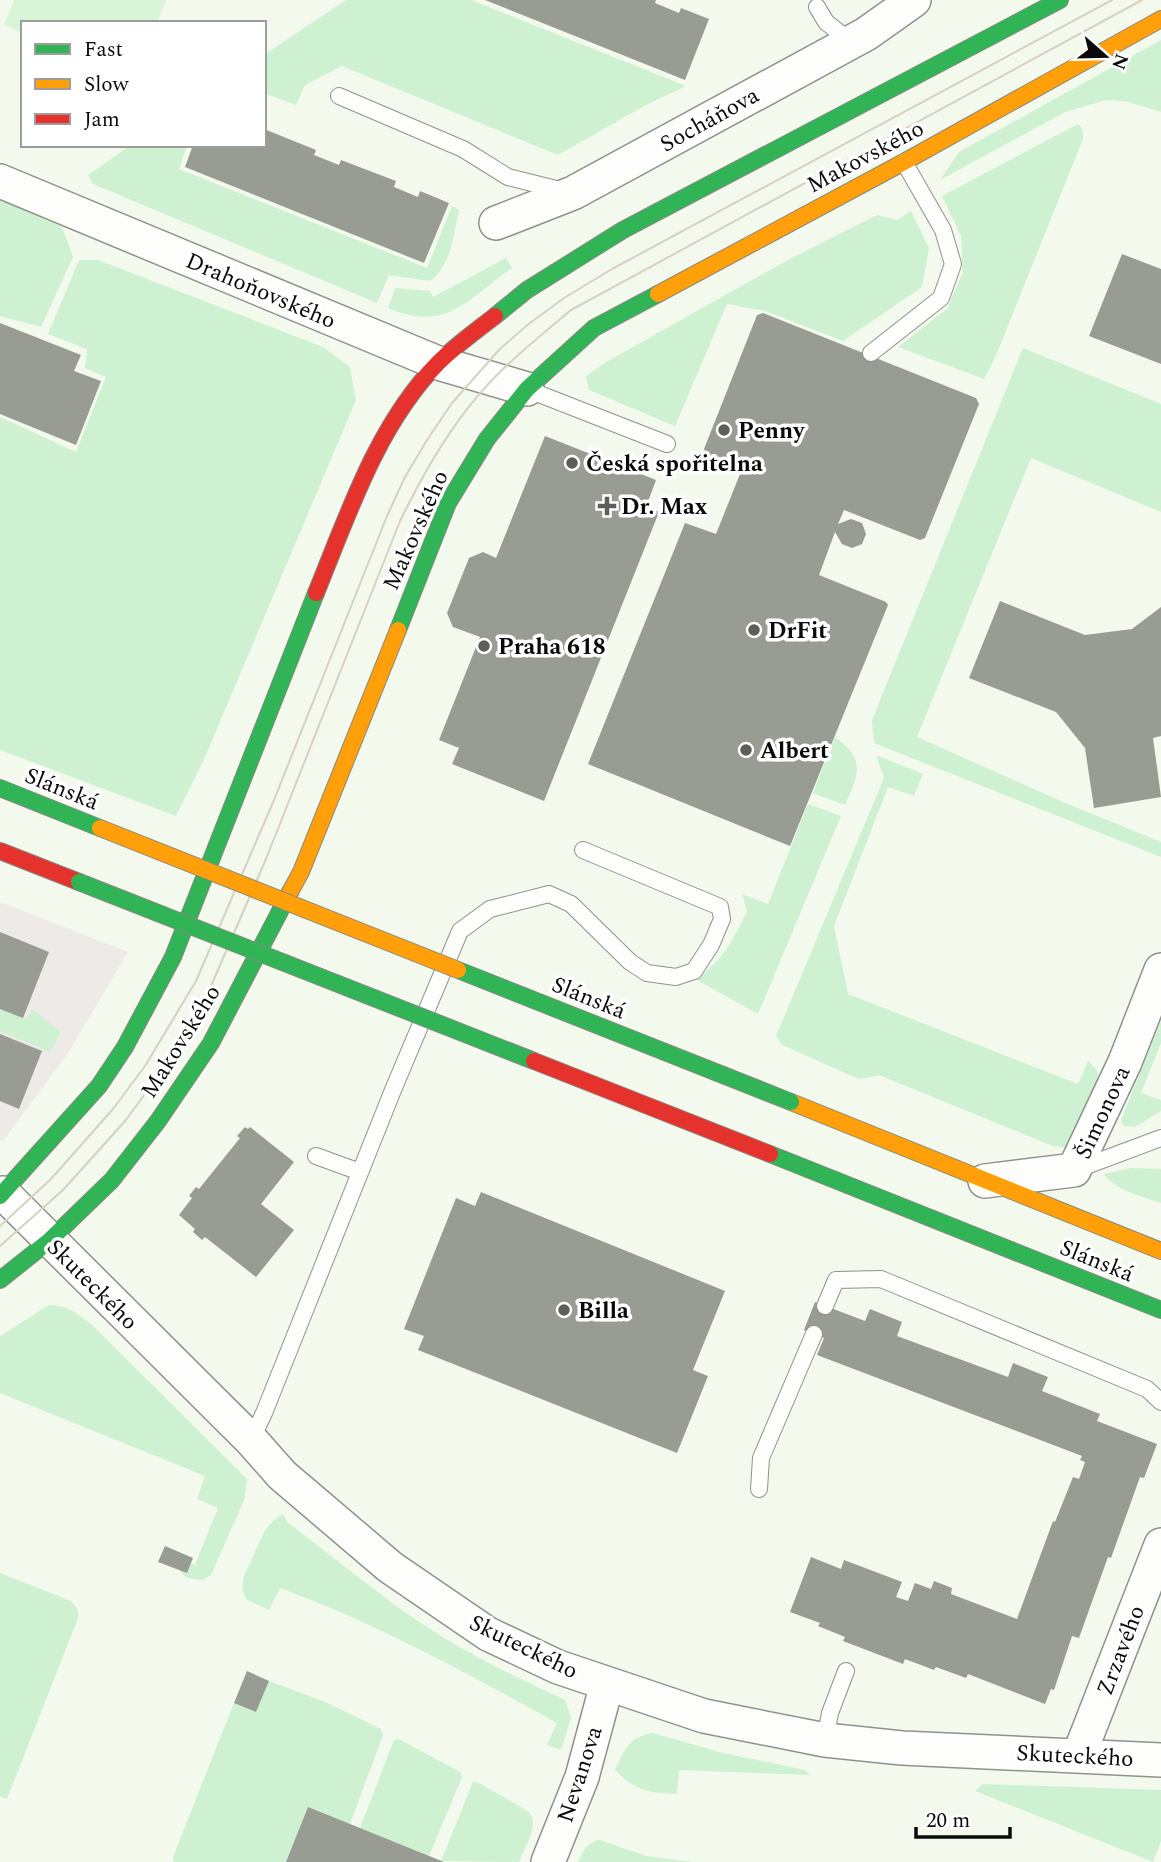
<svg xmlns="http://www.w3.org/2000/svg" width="1161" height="1862" viewBox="0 0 1161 1862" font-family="Spectral,serif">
	<rect width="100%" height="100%" fill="#f3f9ed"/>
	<!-- industrial -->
	<path fill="#eeeae7" d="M0,902L128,952L68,1053L3,1141H0Z"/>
	<!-- green -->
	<path fill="#cef1d2" d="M346,0H471L686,86L646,105L558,155L342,66L305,85L296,105L264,93V55Z
		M1161,40V112L1125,101L1106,100L1065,112L940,180L959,152Z
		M1078,124L1082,128L1083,139L995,358L984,379L898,347L947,309L963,272L961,236L942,196Z
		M131,145H187L179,169L427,268L452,206L459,210C453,236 452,264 430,281L389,275L377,303L93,184L88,175Z
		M0,200L62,227L73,257L41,327L0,316Z
		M911,211L929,248L922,287L843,341L765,311L727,304L675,426L589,390L586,376L608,361L786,261L877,215L897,220Z
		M506,258L512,268C467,299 447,333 388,308L395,288L430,291L433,297Z
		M79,260H98L323,347L350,367L356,400L205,757L176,816L0,750V417L76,452L106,377L85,368L87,349L48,334Z
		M1023,348L1161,404V512L1031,458L917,737L1063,802L1161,842V857L874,743L872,720Z
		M835,737C867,760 858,775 845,805L813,793Z
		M876,755L923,774L914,796L888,787L834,926L848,994L1078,1084L1088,1061L1096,1069L1100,1080L1071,1148L1053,1146L879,1075L859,1079L782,1045L776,1036L884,778Z
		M808,804L841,816L758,1014L695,979C722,963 733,939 747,912L742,894L768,904Z
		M0,1009L27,1019L32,1009L61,1032L50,1052L0,1031Z
		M1161,1021V1043L1141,1093L1161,1100V1111L1135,1127L1124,1126L1121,1120Z
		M1131,1168L1161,1169V1203C1144,1197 1114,1190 1104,1174Z
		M49,1305C67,1305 77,1313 91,1324L247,1479L245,1498L211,1575L202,1580L187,1578L177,1568L175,1557L195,1565L218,1508L197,1499L205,1476L0,1393V1336Z
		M283,1514L287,1522C330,1554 371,1589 415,1619C463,1652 513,1676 565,1700L571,1718L561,1750L547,1745L557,1723C467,1673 377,1624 280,1588L269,1610L247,1600L242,1590L244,1576L265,1530L274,1520Z
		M0,1573L71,1601L78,1610V1618L7,1799L0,1796Z
		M269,1681L323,1701L381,1729L383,1735L350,1824L286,1862H174L173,1857L234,1703L256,1712Z
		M653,1733L723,1753L805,1770L810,1775L679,1770L677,1794C649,1793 635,1791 615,1770C623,1751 630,1736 653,1733Z
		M399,1739L460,1772L462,1777L429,1856L360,1828L394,1740Z
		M473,1782L479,1783L529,1812C540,1825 524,1848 519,1862L441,1861Z
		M983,1784L1161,1790V1841L1153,1862L975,1791Z
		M600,1840L646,1856L693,1862H578C583,1851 587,1842 600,1840Z"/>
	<!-- pitch -->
	<path fill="#d8f5d7" d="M14,0H166L157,23H23V33L4,25Z"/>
	<!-- building -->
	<path fill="#989c93" d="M485,0H656L655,3L679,13L681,8L709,19L685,80Z
		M264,129L316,150L314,155L339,165L341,160L396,181L394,187L418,197L420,191L449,203L424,263L185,167L193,145H264Z
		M1122,254L1161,269V364L1089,336Z
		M763,313L976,398L979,404L925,538L920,540L844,510L838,524L851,519L862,523L866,534L862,544L852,548L842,544L835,532L819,575L886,602L888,605L790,846L588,764L685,523L716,534L742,469L706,454L704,449L757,315Z
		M0,323L81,355L74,371L101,381L76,445L0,414Z
		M545,436L656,480L646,507L659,512L544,801L452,764L459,748L439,740L480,637L453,627L447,613L469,558L483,552L496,558Z
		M1000,601L1085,635L1132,629L1161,607V736L1153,738L1161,797L1094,808L1085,748L1056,712L969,678Z
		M0,932L49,952L23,1018L0,1009Z
		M0,1034L42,1051L19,1109L0,1101Z
		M245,1127L248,1129L250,1127L294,1162L261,1204L294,1230L256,1277L205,1237L202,1240L193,1232L195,1229L179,1215L192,1198L189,1196L196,1187L199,1189L240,1138L237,1136Z
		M481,1192L725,1291L693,1370L708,1376L677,1453L418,1350L424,1336L404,1329L456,1198L475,1206Z
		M815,1302L865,1321L870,1309L902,1322L897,1336L1008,1377L1013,1363L1048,1377L1042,1391L1100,1414L1097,1421L1157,1444L1144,1478L1140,1477L1111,1558L1108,1557L1079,1638L1072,1636L1054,1690L1051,1689L1045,1704L968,1674L966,1678L936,1667L934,1670L905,1659L903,1664L843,1641L845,1637L818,1626L820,1623L790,1612L811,1557L841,1569L844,1560L902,1582L896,1597L908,1601L915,1583L931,1589L934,1581L952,1588L951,1594L1017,1619L1053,1521L1055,1522L1073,1477L1079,1479L1085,1462L1080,1460L1082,1456L817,1355L824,1338L804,1330Z
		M165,1546L193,1558L187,1573L158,1562Z
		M247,1671L269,1681L256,1712L234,1703Z
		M308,1807L360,1828L444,1862H286Z"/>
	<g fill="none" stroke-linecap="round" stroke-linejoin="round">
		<!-- lane casing -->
		<g stroke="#8f928c" stroke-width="18">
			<path id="lane" d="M817,7L826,22L851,42
				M339,96L463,149L508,177L564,191
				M871,353L941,298L953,264L943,230L904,162
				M529,390L667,444
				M316,1156L360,1172
				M1078,1169L1161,1138
				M825,1306L836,1280L881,1279L1147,1389L1161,1402
				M251,1440L264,1413L393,1090L460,931L490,909L549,894L571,904L630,962L647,973L676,977L694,971L711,945L722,919L720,907L583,850
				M759,1489L761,1458L814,1334
				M825,1740L830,1713L846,1671"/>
		</g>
		<!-- street casing -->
		<g stroke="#8f928c" stroke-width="36">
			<path id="street" d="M0,181L438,363L527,389
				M496,223L573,193L866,34L914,0
				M985,1181L1074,1170L1125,1062L1161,970
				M3,1193L251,1440L282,1475L390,1567L488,1634L558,1667L704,1716L825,1740L902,1748L1161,1760
				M1079,1755L1161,1545
				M548,1862L582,1777L607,1684"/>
		</g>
		<!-- fast casing -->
		<g stroke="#868883" stroke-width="18">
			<path id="fast" d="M495,316L527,290L623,230L1060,0
				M398,630L448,503L487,439L527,389L594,328L658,294
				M0,788L100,828
				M770,1154L1161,1310
				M0,1196L99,1086L125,1047L173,957L316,593
				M0,1280L49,1241L112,1180L158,1121L211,1043L290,892"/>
		</g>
		<!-- slow casing -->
		<g stroke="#868883" stroke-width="18">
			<path id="slow" d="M658,294L904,162L1161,19
				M290,892L301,872L398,630
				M791,1102L1161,1251"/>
		</g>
		<!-- jam casing -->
		<g stroke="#868883" stroke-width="18">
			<path id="jam" d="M316,593C348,515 377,425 438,363C455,346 476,331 495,316
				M0,851L79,882"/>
		</g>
		<!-- lane -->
		<use href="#lane" stroke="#fdfefc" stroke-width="16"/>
		<!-- street -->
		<use href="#street" stroke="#fdfefc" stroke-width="33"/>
		<!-- fast -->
		<use href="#fast" stroke="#30b455" stroke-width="16"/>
		<!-- slow -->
		<use href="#slow" stroke="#ff9f0a" stroke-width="16"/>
		<!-- jam -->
		<use href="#jam" stroke="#e5322d" stroke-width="16"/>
		<!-- tram -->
		<path stroke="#d6d1c1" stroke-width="2" d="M0,1226L51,1179L113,1109L145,1066L196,981L274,800L387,516L405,477L427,440L452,403L499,350L526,326L564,298L612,269L1112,0
			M0,1246L63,1190L126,1120L160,1073L211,986L266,859L400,521C425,470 454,419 494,378C518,353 545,332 571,310L1142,0"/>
		<!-- fast-bridge casing -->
		<g stroke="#868883" stroke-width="18" stroke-linecap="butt">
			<path id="fast-bridge" d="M79,882L534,1061
				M458,970L791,1102"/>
		</g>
		<!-- slow-bridge casing -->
		<g stroke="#868883" stroke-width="18" stroke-linecap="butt">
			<path id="slow-bridge" d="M100,828L458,970"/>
		</g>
		<!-- jam-bridge casing -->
		<g stroke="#868883" stroke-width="18" stroke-linecap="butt">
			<path id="jam-bridge" d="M534,1061L770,1154"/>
		</g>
		<!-- fast-bridge -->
		<use href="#fast-bridge" stroke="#30b455" stroke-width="16"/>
		<!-- slow-bridge -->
		<use href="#slow-bridge" stroke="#ff9f0a" stroke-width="16"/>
		<!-- jam-bridge -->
		<use href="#jam-bridge" stroke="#e5322d" stroke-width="16"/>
	</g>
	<!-- markers -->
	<g fill="#5c5e59" stroke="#fff" stroke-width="2.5">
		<circle cx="724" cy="430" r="7"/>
		<circle cx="572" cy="463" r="7"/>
		<path d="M603.5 495.5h7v7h7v7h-7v7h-7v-7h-7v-7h7z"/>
		<circle cx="754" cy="630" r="7"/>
		<circle cx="484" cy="646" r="7"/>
		<circle cx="746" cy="750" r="7"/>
		<circle cx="564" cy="1310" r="7"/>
	</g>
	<g text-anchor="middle" stroke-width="7" stroke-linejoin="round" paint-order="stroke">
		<!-- street labels -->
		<g font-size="23" fill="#0a0a0a" stroke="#fff">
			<text transform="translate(709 119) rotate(-29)" y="8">Socháňova</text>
			<text transform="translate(865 156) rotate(-28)" y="8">Makovského</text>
			<text transform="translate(261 290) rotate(23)" y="8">Drahoňovského</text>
			<text transform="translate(415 530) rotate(-66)" y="8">Makovského</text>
			<text transform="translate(62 788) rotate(22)" y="8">Slánská</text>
			<text transform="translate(589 997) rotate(22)" y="8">Slánská</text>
			<text transform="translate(180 1041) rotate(-58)" y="8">Makovského</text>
			<text transform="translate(1102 1112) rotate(-65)" y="8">Šimonova</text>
			<text transform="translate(1097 1260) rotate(22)" y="8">Slánská</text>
			<text transform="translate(93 1284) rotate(45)" y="8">Skuteckého</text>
			<text transform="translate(524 1646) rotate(26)" y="8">Skuteckého</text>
			<text transform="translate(1120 1650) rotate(-69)" y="8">Zrzavého</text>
			<text transform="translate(1075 1755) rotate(3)" y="8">Skuteckého</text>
			<text transform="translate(579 1774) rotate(-72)" y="8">Nevanova</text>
		</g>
		<!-- poi labels -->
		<g font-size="23" font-weight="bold" fill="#0a0a0a" stroke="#fff" text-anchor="start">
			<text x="738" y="438">Penny</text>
			<text x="586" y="471">Česká spořitelna</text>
			<text x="621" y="514">Dr. Max</text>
			<text x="768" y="638">DrFit</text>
			<text x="498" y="654">Praha 618</text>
			<text x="760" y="758">Albert</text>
			<text x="578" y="1318">Billa</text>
		</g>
	</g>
	<!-- legend -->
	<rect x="21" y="21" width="245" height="126" fill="#ffffff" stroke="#9d9d9d" stroke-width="2"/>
	<rect x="35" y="44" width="35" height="10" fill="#30b455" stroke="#9d9d9d" stroke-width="2"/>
	<text x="84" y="56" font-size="21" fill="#0a0a0a">Fast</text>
	<rect x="35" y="79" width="35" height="10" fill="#ff9f0a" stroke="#9d9d9d" stroke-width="2"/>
	<text x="84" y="91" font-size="21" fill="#0a0a0a">Slow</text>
	<rect x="35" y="114" width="35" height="10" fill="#e5322d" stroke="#9d9d9d" stroke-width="2"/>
	<text x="84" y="126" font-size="21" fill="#0a0a0a">Jam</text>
	<!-- north arrow -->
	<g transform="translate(1105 56) rotate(110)" stroke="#ffffff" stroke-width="5" paint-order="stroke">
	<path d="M0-5L12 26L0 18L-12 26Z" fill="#0a0a0a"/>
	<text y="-10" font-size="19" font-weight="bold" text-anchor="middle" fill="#0a0a0a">N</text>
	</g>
	<!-- scale -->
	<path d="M916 1827v10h94v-10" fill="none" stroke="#0a0a0a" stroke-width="3.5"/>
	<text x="926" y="1827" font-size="21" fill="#0a0a0a" stroke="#ffffff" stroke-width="5" paint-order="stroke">20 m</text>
</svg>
